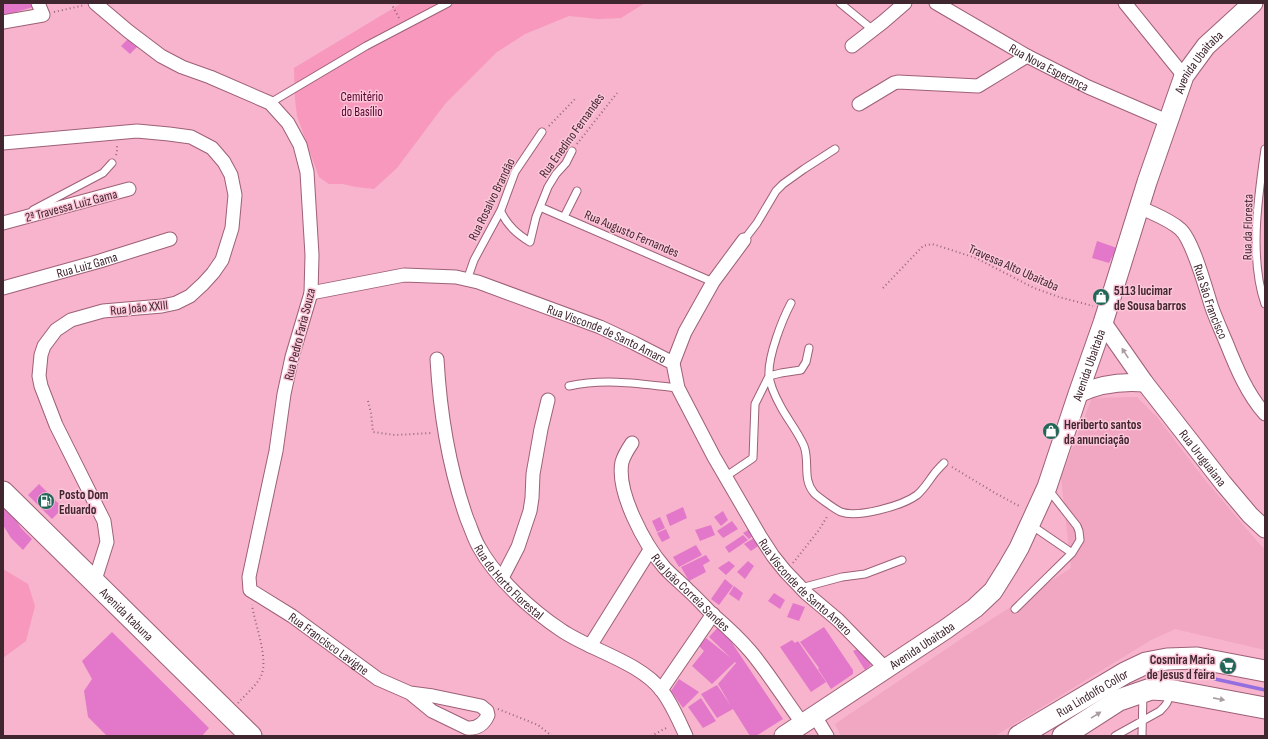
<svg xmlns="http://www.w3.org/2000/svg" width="1268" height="739" viewBox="0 0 1268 739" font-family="'Sofia Sans Condensed',sans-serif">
	<rect width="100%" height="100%" fill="#f7b4cc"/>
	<!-- built -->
	<path fill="#f1a6c1" d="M1137,397L1157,417L1205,480L1262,547L1265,548V650L1175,629L1151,640L995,736H841L835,724L961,639L1071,568L1061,477L1092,398Z"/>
	<!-- green -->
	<path fill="#f798bc" d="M402,3H645L621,18L598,19L569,16L525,34L497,52L445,104L397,168L374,189L356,187L343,184H329L319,177L297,116L295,99L294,68Z
		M3,569L28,584L35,606L26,641L3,658Z"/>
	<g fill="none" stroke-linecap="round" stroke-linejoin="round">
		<!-- stream -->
		<path stroke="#936fdf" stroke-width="3.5" d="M1206,677L1265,690"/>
	</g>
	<!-- building -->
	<path fill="#e378cb" d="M3,3H31L33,7L3,16Z
		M129,38L138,46L130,54L121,46Z
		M1097,241L1117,248L1109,263L1092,258Z
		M39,484L63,508L52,519L28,495Z
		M3,505L11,512L21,528L32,539L23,550L11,538L3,525Z
		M683,507L687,518L670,526L666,515Z
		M723,511L728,520L721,526L714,517Z
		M660,517L665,528L657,532L652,521Z
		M732,521L738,529L723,538L717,531Z
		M711,525L715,535L700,541L695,530Z
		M666,529L670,538L662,542L657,533Z
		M750,529L754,535L749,539L743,533Z
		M743,535L748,540L729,553L725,547Z
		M754,538L761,544L751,551L744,544Z
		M696,545L702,555L679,567L673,557Z
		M706,555L710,561L703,565L706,572L689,581L681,567Z
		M729,561L735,566L726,575L718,568Z
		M748,561L754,566L745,579L737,572Z
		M725,579L733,586L719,605L711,599Z
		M734,586L743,593L739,601L729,594Z
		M774,593L785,600L780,609L768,601Z
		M793,603L805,607L799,621L787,617Z
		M720,625L783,719L756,736H750L733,709L717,718L701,694L717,685L731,706L718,684L736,663L735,662L712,684L692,666L704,651L699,646L706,638L731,658L709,637Z
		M824,627L853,670V674L831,689L818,669L819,668L800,642Z
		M112,632L209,728L202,736H107L88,717L84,691L92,679L82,661Z
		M792,640L795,643L798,641L826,682L811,692L780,647Z
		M860,648L871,665L865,670L853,651Z
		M679,679L699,692L683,708L671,691Z
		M701,698L716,721L703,728L688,707Z"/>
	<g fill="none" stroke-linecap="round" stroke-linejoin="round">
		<!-- service casing -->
		<g stroke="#9d6077" stroke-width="9">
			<path id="service" d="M840,3L873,30
				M270,103L366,46L448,3
				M1265,149C1258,197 1249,258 1265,304
				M540,207L713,282
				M33,210L103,173L112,163
				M501,212C508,226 517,234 530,242L536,217L548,187L556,174L566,163L572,151
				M564,217L577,191
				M744,240L757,223L776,191L783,184L804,169L835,149
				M467,280L474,260L501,210L515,172L542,132
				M791,303C782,320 768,356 769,375C770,386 776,398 781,407C788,420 798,432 804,446C810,462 802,479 814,493C818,497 836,510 841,512C858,518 902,506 917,495C924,489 928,482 934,474C937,470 941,466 944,463
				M569,386C605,378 642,384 678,388
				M725,477L753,458L755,404L769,376L781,373L801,370L806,362L809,348
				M1031,525L1072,553
				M801,588L842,577L865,574L902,560
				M1015,609L1072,553L1080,540L1079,531L1077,526L1048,489
				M1115,736L1160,711C1166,705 1169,702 1169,693
				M1142,736L1143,693"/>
		</g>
		<!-- minor casing -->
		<g stroke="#9d6077" stroke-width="15">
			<g id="minor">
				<path id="s1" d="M95,3L128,31L161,56L182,67L210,77L270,103L288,123L300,145L307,172L312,255L311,293L292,357L284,394L276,451L249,577L250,590L292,616L378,679L410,693L433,696L481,706L487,711L488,715C484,724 477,729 467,728L432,711L410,693"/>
				<path id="s2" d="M936,3L1027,56L1088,87L1167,121"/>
				<path d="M1125,3L1184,76"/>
				<path d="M3,22L43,15L38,3"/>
				<path d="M852,46L883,22L905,3"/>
				<path d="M859,104L894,83L898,82L978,86L1027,56"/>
				<path d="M3,143L137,131L169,134L191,137L212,148L224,162L231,175L235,195L232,228L222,260L213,273L203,284L190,296L176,303L162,306L103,311L71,320L56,330L44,346L41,355L39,376L41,386L56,425L104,521L107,542L94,583"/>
				<path id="s3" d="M1140,207C1153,214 1169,219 1180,229C1193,240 1206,290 1212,308C1216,319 1221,330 1226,342C1236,367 1247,394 1265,414"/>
				<path d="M3,223L129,189"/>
				<path id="s4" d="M3,288L100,261L170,239"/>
				<path id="s5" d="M311,293L404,275L456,277L478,282L600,327L634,343L673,363L678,388L714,457L760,536L773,556L785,571L806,593L838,620L886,669"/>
				<path id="s6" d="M437,359C440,413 449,468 467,519C471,528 474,539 479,547C496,578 531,610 561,630C590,650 640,662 662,691C672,704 679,721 686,736"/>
				<path d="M673,363L685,332L713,282L744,240"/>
				<path id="s7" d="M632,443C628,449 624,455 622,462C616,492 645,545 664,567C671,575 680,582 688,590C697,598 704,606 712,614C726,626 739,638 751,652C770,675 785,700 803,724"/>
				<path d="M502,578L518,547L530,511L532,498L533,474L541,429L548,400"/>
				<path d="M590,646L650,550"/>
				<path d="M661,690L713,614"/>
				<path d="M815,716L827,736"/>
			</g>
		</g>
		<!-- tertiary casing -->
		<g stroke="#9d6077" stroke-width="19">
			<g id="tertiary">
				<path id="s8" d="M1103,323L1145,383L1223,483L1250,515L1265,529"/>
				<path d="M1078,394C1099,384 1122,381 1145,383"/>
			</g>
		</g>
		<!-- secondary casing -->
		<g stroke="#9d6077" stroke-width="21">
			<g id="secondary">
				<path id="s9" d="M784,736L946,629L975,608L993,591L1008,567L1019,548L1047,487L1078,394L1103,323L1147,182L1184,76L1206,46L1253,3"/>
			</g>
		</g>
		<!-- primary casing -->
		<g stroke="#9d6077" stroke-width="23">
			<g id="primary">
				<path id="s10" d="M3,492L251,736"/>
				<path id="s11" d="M1019,736L1125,673L1146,663L1167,659L1197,658L1265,671"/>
				<path d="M1063,736L1119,700L1151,689L1169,690L1265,708"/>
			</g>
		</g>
		<!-- path -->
		<path stroke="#976a7a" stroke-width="2" stroke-dasharray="1 3" stroke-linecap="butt" d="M391,3L399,18
			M54,12L85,5
			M549,126L575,99
			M577,144L617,93
			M116,155L117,153V144
			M883,288L923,246L932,244L939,246L976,258L1034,288L1059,297L1093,306
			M368,401L371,413L373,432L395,435L432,433
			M952,467L995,493L1021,507
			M793,563L819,530L828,515
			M238,703C245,695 257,685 261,676C269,659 255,625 252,605
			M498,709L538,725L552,736
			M651,736L668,727"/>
		<!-- service -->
		<use href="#service" stroke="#fff" stroke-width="7"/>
		<!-- minor -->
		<use href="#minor" stroke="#fff" stroke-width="13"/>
		<!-- tertiary -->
		<use href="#tertiary" stroke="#fff" stroke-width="17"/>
		<!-- secondary -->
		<use href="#secondary" stroke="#fff" stroke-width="19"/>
		<!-- primary -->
		<use href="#primary" stroke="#fff" stroke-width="21"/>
	</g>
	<!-- one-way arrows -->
	<defs><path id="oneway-solid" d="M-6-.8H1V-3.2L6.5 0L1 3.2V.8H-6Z"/></defs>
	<g fill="#a99da1">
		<use href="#oneway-solid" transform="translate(1125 353) rotate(-123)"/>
		<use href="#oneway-solid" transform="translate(1219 699) rotate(11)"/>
		<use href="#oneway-solid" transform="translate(1096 715) rotate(-32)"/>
	</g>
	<!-- icons -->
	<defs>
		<g id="shop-disc" transform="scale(0.9)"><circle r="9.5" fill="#236758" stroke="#fcc5d8"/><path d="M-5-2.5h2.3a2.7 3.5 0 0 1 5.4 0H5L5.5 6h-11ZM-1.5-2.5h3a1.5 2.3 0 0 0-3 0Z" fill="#fff"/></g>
		<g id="fuel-disc" transform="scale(0.9)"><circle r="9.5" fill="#236758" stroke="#fcc5d8"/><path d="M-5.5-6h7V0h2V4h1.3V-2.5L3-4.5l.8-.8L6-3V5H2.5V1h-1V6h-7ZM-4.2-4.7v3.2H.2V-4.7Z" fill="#fff"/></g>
		<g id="supermarket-disc" transform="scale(0.9)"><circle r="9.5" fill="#236758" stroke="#fcc5d8"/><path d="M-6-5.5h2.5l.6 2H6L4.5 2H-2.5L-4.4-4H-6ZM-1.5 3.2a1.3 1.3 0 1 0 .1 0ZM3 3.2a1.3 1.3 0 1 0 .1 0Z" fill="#fff"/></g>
	</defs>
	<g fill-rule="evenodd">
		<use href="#shop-disc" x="1101" y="297"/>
		<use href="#shop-disc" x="1051" y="431"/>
		<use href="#fuel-disc" x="46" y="501"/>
		<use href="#supermarket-disc" x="1228" y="666"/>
	</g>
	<g text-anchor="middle" stroke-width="3" stroke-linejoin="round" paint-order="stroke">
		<!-- street labels -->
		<g font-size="13" fill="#40262f" stroke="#fcc5d8">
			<text dy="5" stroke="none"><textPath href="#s9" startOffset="825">Avenida Ubaitaba</textPath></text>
			<text dy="5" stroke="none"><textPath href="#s2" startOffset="130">Rua Nova Esperança</textPath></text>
			<text transform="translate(571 135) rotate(-54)" y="5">Rua Enedino Fernandes</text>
			<text transform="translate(491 199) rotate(-64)" y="5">Rua Rosalvo Brandão</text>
			<text transform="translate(71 205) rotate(-15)" y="5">2ª Travessa Luiz Gama</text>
			<text transform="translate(1247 227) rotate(-89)" y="5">Rua da Floresta</text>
			<text transform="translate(632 233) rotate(23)" y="5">Rua Augusto Fernandes</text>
			<text dy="5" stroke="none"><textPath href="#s4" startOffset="87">Rua Luiz Gama</textPath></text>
			<text transform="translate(1014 267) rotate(24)" y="5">Travessa Alto Ubaitaba</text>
			<text dy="5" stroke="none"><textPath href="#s3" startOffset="125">Rua São Francisco</textPath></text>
			<text transform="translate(139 307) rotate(-6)" y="5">Rua João XXIII</text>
			<text transform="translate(299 334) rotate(-76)" y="5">Rua Pedro Faria Souza</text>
			<text dy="5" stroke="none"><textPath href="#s5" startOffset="308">Rua Visconde de Santo Amaro</textPath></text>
			<text dy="5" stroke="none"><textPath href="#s9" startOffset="501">Avenida Ubaitaba</textPath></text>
			<text dy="5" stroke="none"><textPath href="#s8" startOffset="168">Rua Uruguaiana</textPath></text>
			<text dy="5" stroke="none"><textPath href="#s6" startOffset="240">Rua do Horto Florestal</textPath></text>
			<text dy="5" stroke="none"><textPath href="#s5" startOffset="644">Rua Visconde de Santo Amaro</textPath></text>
			<text dy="5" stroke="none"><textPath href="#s7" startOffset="174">Rua João Correia Sandes</textPath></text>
			<text dy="5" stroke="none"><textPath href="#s10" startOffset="174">Avenida Itabuna</textPath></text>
			<text dy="5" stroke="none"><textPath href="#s1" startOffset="804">Rua Francisco Lavigne</textPath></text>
			<text dy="5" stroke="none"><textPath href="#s9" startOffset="165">Avenida Ubaitaba</textPath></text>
			<text dy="5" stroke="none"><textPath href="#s11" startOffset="85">Rua Lindolfo Collor</textPath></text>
		</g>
		<!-- park labels -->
		<g font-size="13" fill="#54022e" stroke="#fcc5d8">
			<text x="362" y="101">Cemitério<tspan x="362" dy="15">do Basílio</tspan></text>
		</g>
		<!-- poi labels -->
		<g font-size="13" font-weight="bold" fill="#40262f" stroke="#fcc5d8" text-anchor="start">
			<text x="1114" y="295">5113 lucimar<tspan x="1114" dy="15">de Sousa barros</tspan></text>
			<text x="1064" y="429">Heriberto santos<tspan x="1064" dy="15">da anunciação</tspan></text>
			<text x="59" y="499">Posto Dom<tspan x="59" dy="15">Eduardo</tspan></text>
			<text x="1215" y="664" text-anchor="end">Cosmira Maria<tspan x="1215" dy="15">de Jesus d feira</tspan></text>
		</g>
	</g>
	<!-- border -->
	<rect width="1268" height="739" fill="none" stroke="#40262f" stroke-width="8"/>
</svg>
